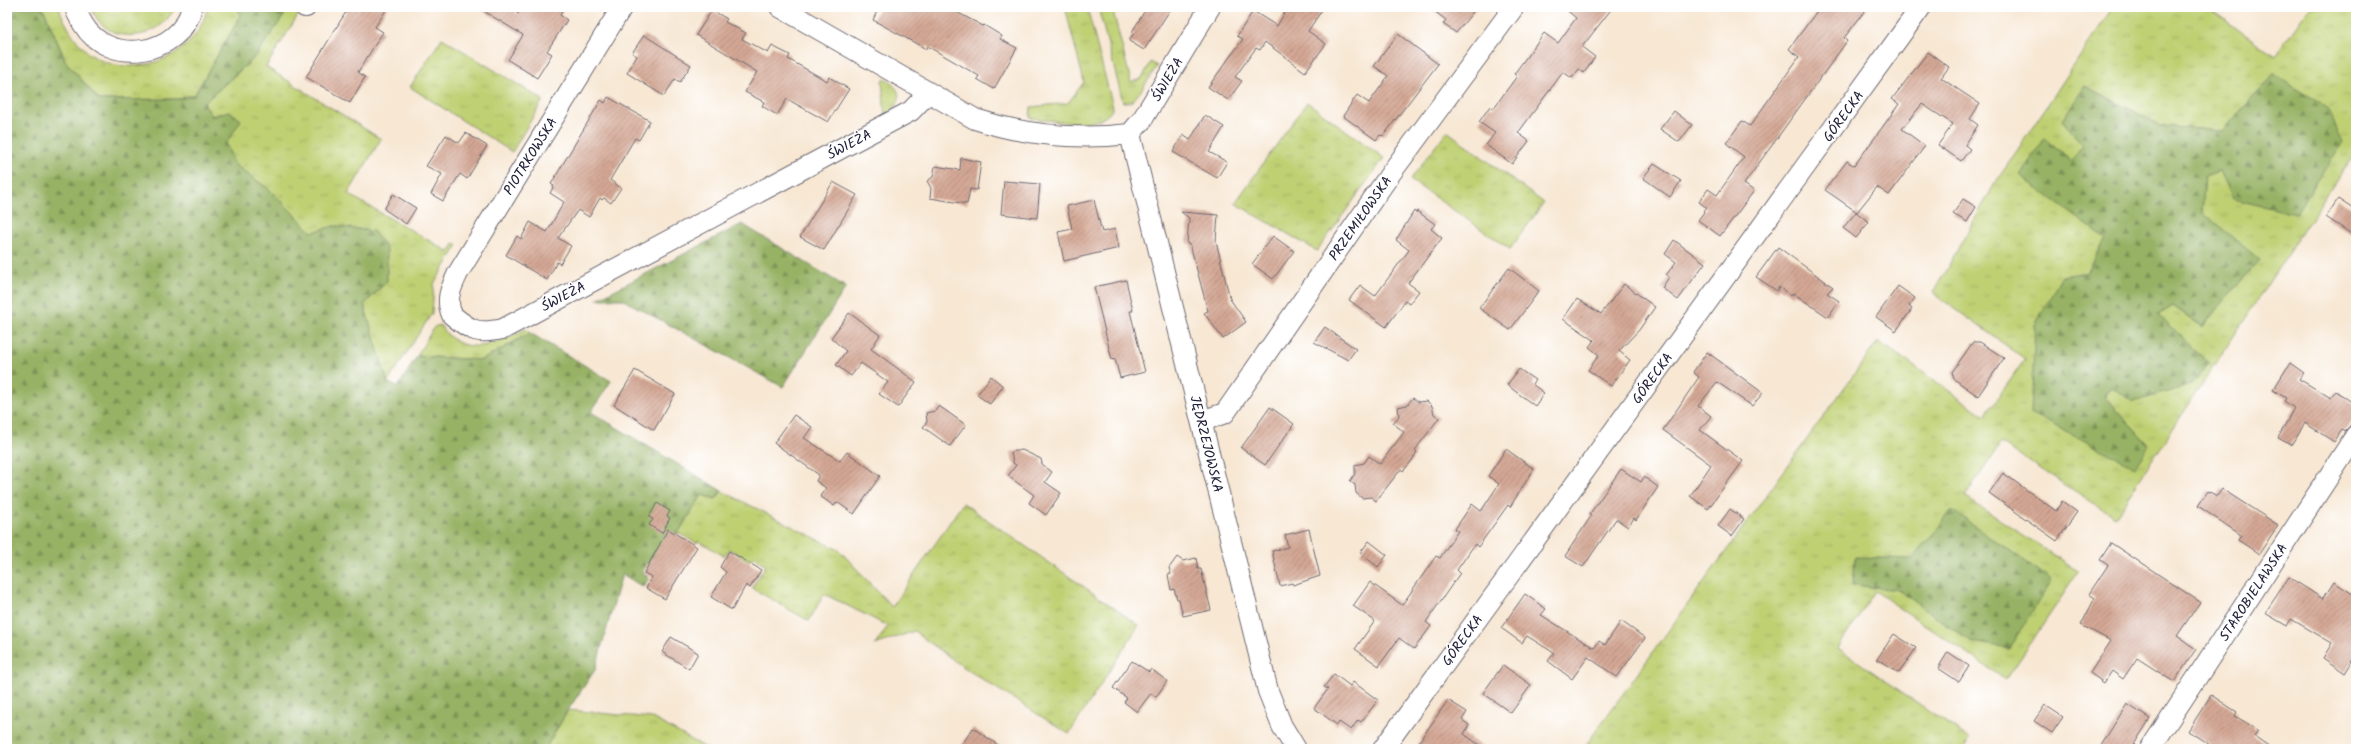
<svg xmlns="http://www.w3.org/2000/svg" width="2363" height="756" viewBox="0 0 2363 756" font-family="Kalam,sans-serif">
	<defs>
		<pattern id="grass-tufts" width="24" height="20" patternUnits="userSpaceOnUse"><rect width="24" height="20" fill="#bfd073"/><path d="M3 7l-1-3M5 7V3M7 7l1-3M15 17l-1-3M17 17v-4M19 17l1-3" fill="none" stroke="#a4b264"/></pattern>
		<pattern id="forest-firs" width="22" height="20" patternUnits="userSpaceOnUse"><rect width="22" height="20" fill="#97b265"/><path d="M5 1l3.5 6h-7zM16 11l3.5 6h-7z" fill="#7b9054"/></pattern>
		<pattern id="building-hatch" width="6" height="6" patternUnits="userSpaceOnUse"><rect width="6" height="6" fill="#d4a794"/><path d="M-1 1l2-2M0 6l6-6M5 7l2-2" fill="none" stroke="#ac887a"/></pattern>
	</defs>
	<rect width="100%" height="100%" fill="#fff"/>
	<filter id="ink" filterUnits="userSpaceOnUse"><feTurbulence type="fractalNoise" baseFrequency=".025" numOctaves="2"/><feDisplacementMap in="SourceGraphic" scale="8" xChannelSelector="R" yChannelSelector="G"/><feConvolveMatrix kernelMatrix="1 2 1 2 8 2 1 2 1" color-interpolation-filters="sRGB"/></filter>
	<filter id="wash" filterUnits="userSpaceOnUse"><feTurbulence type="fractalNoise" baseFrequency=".012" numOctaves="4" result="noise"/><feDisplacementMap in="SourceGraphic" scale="16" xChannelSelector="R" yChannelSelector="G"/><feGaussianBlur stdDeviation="0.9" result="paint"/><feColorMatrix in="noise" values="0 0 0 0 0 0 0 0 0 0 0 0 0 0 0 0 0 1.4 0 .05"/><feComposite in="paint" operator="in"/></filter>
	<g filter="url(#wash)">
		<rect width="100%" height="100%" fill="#f7e7d3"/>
		<!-- grass -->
		<path fill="url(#grass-tufts)" stroke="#707957" fill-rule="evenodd" d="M39,7H59C65,26 79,48 96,58C137,80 200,55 207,7H238L240,17L195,94L180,99L99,100L66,62L44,10Z
			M91,7H175C159,43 105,47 91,7Z
			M290,7L300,12L266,67L381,139L348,194L449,252L455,243L458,245L434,284L432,313L387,383L364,305L387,281L373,231L334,226L312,233L270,190L235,165L226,144L229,111L212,116L204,103L255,57Z
			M1065,7H1087L1113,107C1105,132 1051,120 1030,118L1031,107L1068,103L1084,82Z
			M1098,7H1112L1131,82L1141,79L1151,62L1157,66L1141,91L1131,102H1123Z
			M2113,7H2207L2275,56L2310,7H2356V155L2344,169L2304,229L2115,517L2001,443L1965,497L2079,571L2006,680L1875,591L1838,648L1970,739L1964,749H1583L1878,341L1985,416L2025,359L1933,293L1994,185ZM2274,75L2220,171L2205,176L2202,212L2218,307L2203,327L2173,306L2157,315L2209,364L2112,387L2104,396L2149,445L2035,325L2087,272L2106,239L2045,138L2072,161L2083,146L2085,86L2162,126L2222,131ZM1952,510L1971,642L1899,590L1913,560Z
			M442,38L543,100L512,152L410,87Z
			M884,78C905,91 903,103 885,117L882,80Z
			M1307,102L1384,158L1317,251L1235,203Z
			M1447,131L1544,203L1510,249L1410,180Z
			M440,325C464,361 496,343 526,329L530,333L482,360L417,356L434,327Z
			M722,491L839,550L892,607L963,503L1139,625L1069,734L963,667L914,631L875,645L888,626L824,594L809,621L752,588L766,565L753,557L749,561L729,549L724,556L699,541L696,543L678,533L702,495L716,499Z
			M568,710L652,718L708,749H545Z"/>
		<!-- forest -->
		<path fill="url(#forest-firs)" stroke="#5c6a50" d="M16,7H39L44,10L66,62L99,100L180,99L195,94L240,17L238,7H290L255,57L204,103L212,116L229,111L241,120L226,144L235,165L270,190L312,232L334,226L373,231L387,249V281L364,305L388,383L398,387L417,356L482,360L530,333L611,381L591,412L722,491L716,499L702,495L661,560L652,556L642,573L649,578L643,587L622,574L595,670L568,710L545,749H7V16Z
			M2274,75L2326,106L2343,142L2296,214L2233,199L2220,171L2205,176L2202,212L2260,260L2218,307L2203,327L2173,306L2158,315L2209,364L2191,385L2133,402L2112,387L2104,396L2149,445L2135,467L2031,413L2035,325L2062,276L2087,272L2106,239L2020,175L2045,138L2072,161L2083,145L2062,120L2085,86L2162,126L2222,131Z
			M742,224L846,287L783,387L622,299H597Z
			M1952,510L2052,580L2009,648L1971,642L1899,590L1853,585L1855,557L1913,559Z"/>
		<g id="blocks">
			<!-- building -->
			<path fill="url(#building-hatch)" d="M349,7H388L375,27L383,32L358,72L365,77L350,103L306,77Z
				M477,7H507L518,14L522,7H565L560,15L567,20L547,51L552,54L537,78L508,60L523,35Z
				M879,7H947L983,26L984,25L1002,36L1000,39L1017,48L994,89L977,79L979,76L948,58L927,46L926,49L873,20Z
				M1147,7H1172L1144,50L1129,41L1134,33L1132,32Z
				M1288,7H1324L1308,31L1326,44L1305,72L1265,42L1260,50L1256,48L1235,77L1242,81L1228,100L1208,87L1243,39L1237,36L1253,11L1277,26Z
				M1429,7H1477L1456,33L1443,24L1446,20Z
				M1563,7H1613L1582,47L1595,57L1584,73L1579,69L1572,78L1563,72L1518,133L1529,141L1512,164L1486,145L1495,133L1479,122L1490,106L1493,109L1517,76L1514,74L1544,33L1558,43L1576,18Z
				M1820,7H1868L1844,38L1847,41L1744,184L1754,191L1720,236L1698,220L1707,208L1699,202L1708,189L1717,195L1744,157L1726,143L1742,121L1750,126L1799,57L1789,49Z
				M712,10L727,19L725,22L746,33L742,39L768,53L772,46L790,55L788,59L827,81L829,77L849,89L828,122L787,99L777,115L762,106L764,102L745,92L757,72L696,35Z
				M1398,34L1438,64L1383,136L1380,135L1376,140L1343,116L1357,95L1369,103L1388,76L1374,66Z
				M644,35L691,65L680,82L675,79L664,96L627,73L637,56L632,53Z
				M1928,52L1949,67L1941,78L1980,104L1970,119L1978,125L1965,145L1970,149L1961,161L1938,145L1953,124L1922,104L1902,129L1925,146L1889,195L1877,187L1857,212L1825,190L1847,161L1854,166L1876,136L1899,104L1892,99Z
				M608,97L650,121L639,140L635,138L610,180L621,188L611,203L604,198L602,200L600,198L589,217L578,210L558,238L571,246L560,264L557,262L547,280L506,255L517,236L521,239L530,222L547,232L564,202L550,193L554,186L551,184L601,100L605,103Z
				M1674,111L1692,125L1679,142L1660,129Z
				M1205,115L1224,127L1209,152L1227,162L1217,178L1173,152L1183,135L1190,140Z
				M466,133L487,146L467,179L460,174L443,201L431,194L442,174L426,166L446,135L459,143Z
				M961,158L981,162L977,190L970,189L967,204L930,198L931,188L927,181L933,177L935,166L960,170Z
				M1654,164L1681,181L1670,197L1643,178Z
				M1004,181L1040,184L1037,218L1001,214Z
				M833,182L857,195L824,250L800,237Z
				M393,194L416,208L406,224L384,209Z
				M1963,199L1976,207L1967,222L1953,214Z
				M2338,199L2356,211V237L2326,217Z
				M1094,200L1102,232L1115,229L1119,248L1064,261L1058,232L1072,229L1067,206Z
				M1414,211L1416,213L1417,211L1435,224L1431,229L1442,238L1408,283L1419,291L1409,304L1405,301L1386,327L1349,300L1360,285L1375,296L1409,250L1396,240Z
				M1181,212L1218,215L1216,241L1230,299L1246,322L1223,339L1204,313L1208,311L1190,244H1187L1189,218Z
				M1856,212L1869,222L1856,238L1843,228Z
				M1273,236L1294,251L1273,279L1252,264Z
				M1674,240L1705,263L1678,300L1662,288L1669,277L1666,275L1676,262L1665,254Z
				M1778,247L1833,287L1827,293L1839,301L1828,317L1793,293L1791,296L1779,287L1777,291L1756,277Z
				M1509,268L1539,291L1510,330L1479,308Z
				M1126,280L1133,311H1130L1145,372L1120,378L1115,359L1112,360L1094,287Z
				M1624,284L1655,307L1639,330L1619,351L1630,360L1611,386L1588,370L1599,355L1589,347L1594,340L1563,319L1577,299L1601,314Z
				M1898,286L1915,298L1909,306L1912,309L1896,331L1876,317Z
				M849,313L880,335L871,349L916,382L898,407L879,394L888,382L861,363L851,376L836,365L846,351L831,338Z
				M1325,327L1356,349L1348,360L1314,342Z
				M1973,342H1980L2004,358L1978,396L1954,379L1952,372Z
				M1707,352L1763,393L1752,406L1717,382L1698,406L1711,416L1700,430L1743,461L1708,509L1690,496L1711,465L1663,430L1699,377L1693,372Z
				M2290,363L2304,373L2299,379L2331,398L2336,391L2356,405V415L2350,426L2344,432L2342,430L2334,442L2305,423L2291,445L2278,438L2294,408L2284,401L2286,398L2273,390Z
				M1519,369L1535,380L1532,384L1544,393L1535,406L1507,385Z
				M635,370L675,394L654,430L614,405Z
				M991,376L1003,386L990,404L977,395Z
				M1413,398L1418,402L1427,401L1432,406L1434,414L1439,418L1415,450L1417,452L1411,462L1403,471L1401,469L1376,501L1371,497L1362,498L1356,493L1355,485L1350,481L1355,474V465L1364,463L1369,456L1380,464L1404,432L1393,423L1399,416L1398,407L1407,405Z
				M939,406L966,425L950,446L923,427L927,422L926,413L935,411Z
				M1270,407L1294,424L1265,465L1241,448Z
				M794,415L812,427L804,438L840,461L847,452L880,476L854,514L837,502L834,506L820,496L826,488L816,481L819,475L774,443Z
				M1506,449L1534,469L1510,507L1508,505L1478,547L1475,544L1457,570L1460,573L1426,622L1431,626L1414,649L1399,638L1379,666L1355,649L1375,621L1353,606L1370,582L1402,605L1436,556L1440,558L1458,531L1455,529L1472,504L1481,511L1499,484L1488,476Z
				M1022,450L1041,459L1042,464L1052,472L1045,482L1061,493L1046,515L1029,503L1034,495L1008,476L1016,465L1013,463L1011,452Z
				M1621,469L1641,482L1644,477L1658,487L1636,520L1634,518L1628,527L1616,519L1583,567L1565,556L1591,516L1589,515Z
				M2003,473L2056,511L2062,501L2077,512L2057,541L1989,493Z
				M2222,489L2278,525L2259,554L2238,540L2241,535L2198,506L2208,491L2217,496Z
				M657,503L670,511L667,516L670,518L662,533L649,525L653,519L649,517Z
				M1730,509L1744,519L1732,536L1718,526Z
				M668,529L697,547L665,599L646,588L652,577L644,573Z
				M1309,529L1320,576L1293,585L1292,583L1280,586L1272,551L1288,547L1285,535Z
				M1369,541L1387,555L1378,567L1360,553Z
				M2111,543L2200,602L2177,636L2196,649L2174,682L2137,658L2123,679L2112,671L2104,683L2090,673L2111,641L2081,625L2095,598L2089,594L2108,565L2100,560Z
				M729,551L761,570L750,588L746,585L732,610L711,597L726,572L720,567Z
				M1177,557L1183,561L1196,558L1198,569H1201L1211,610L1183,616L1179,599H1177L1174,589L1171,590L1168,575L1171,574L1169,568Z
				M2289,577L2323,599L2334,582L2356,596V656L2345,673L2323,658L2332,643L2291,619L2287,626L2265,613Z
				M1525,594L1546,609L1541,615L1594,648L1599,641L1605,645L1621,621L1645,638L1617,677L1588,657L1572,679L1548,661L1554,653L1527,636L1522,643L1501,628Z
				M1894,634L1916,648L1899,673L1877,659Z
				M671,637L698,653L689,669L662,652Z
				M1948,652L1969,666L1959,682L1938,668Z
				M1132,661L1149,672L1151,669L1167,681L1156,697L1151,693L1137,712L1124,702L1127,698L1113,688Z
				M1503,665L1531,685L1511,713L1483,693Z
				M1334,674L1350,686L1353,682L1378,700L1361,722L1358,720L1351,730L1339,722L1337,725L1314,708L1328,689L1324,687Z
				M2211,695L2237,712L2235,716L2258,730L2254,736L2273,749H2216L2188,731Z
				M1448,700L1467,712L1462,720L1469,725L1464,734L1485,749H1414Z
				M2127,704L2150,719L2131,749H2099Z
				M2045,705L2063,717L2052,733L2034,721Z
				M973,728L1004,749H959Z"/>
		</g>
	</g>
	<g filter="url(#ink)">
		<use href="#blocks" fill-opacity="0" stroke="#6d6770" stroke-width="1"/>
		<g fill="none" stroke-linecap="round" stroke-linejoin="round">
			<!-- minor casing -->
			<g stroke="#6d6770" stroke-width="22">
				<path id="minor" d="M75,7C76,13 80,18 83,24C108,67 181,56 192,7
					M305,7H306
					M622,7L458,273C451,288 445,299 452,315C472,332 478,334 503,329L911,111L928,93
					M780,7L975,119C1026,136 1077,140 1130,134L1142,120L1210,7
					M1130,134L1268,691L1282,726L1296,749
					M1202,421L1225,413L1391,173L1514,7
					M1383,749L1921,7
					M2150,749L2356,435"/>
			</g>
			<!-- minor -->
			<use href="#minor" stroke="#fff" stroke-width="20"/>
		</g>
	</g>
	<g text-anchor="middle" stroke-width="3.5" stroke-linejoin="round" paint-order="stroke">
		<!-- street labels -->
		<g font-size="14" fill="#22223b" stroke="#fff">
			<text transform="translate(1167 79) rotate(-59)" y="5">ŚWIEŻA</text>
			<text transform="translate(1843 116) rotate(-54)" y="5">GÓRECKA</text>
			<text transform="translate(849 144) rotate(-28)" y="5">ŚWIEŻA</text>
			<text transform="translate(530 156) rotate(-58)" y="5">PIOTRKOWSKA</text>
			<text transform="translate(1360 218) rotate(-55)" y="5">PRZEMIŁOWSKA</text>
			<text transform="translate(563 296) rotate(-28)" y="5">ŚWIEŻA</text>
			<text transform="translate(1652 378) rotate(-54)" y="5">GÓRECKA</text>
			<text transform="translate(1207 444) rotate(76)" y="5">JĘDRZEJOWSKA</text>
			<text transform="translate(2253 592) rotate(-57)" y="5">STAROBIELAWSKA</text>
			<text transform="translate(1462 640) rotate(-54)" y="5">GÓRECKA</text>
		</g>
	</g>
	<!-- margin -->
	<rect width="2363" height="756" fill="none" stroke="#fff" stroke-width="24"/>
</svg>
